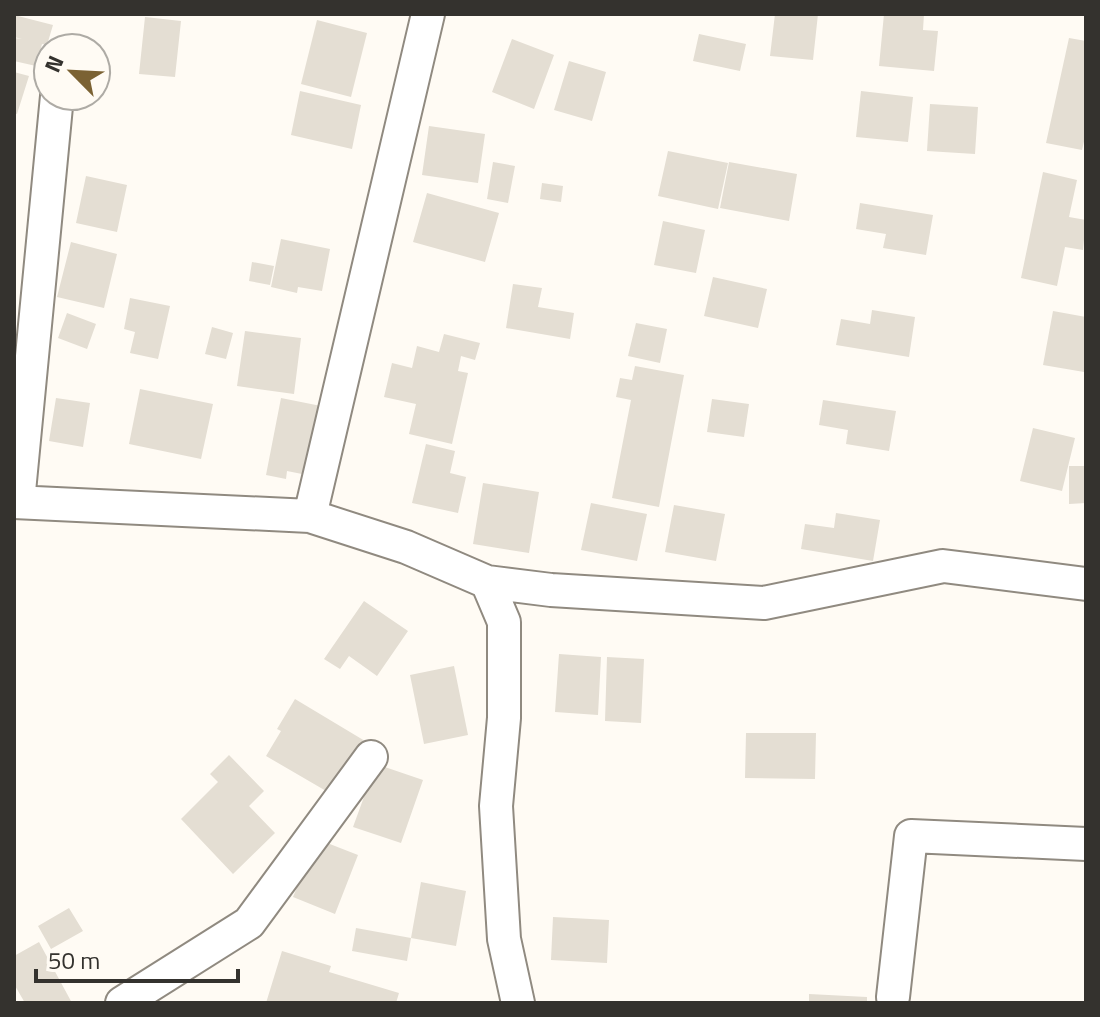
<svg xmlns="http://www.w3.org/2000/svg" width="1100" height="1017" viewBox="0 0 1100 1017" font-family="'Titillium Web',sans-serif">
<rect width="100%" height="100%" fill="#fffbf4"/>
<!-- building -->
<path fill="#e4ded3" d="M775 14H818L813 60 770 56Z
M884 14H924L923 30 938 31 934 71 879 66Z
M14 15 53 25 47 45 42 44 36 66 14 61V38L22 39 14 37Z
M145 17 181 21 175 77 139 74Z
M317 20 367 33 351 97 301 84Z
M699 34 746 44 740 71 693 61Z
M1069 38 1086 41V133L1082 150 1046 143Z
M512 39 554 55 534 109 492 92Z
M569 61 606 72 592 121 554 110Z
M14 72 29 76 17 114 14 113Z
M300 91 361 105 352 149 291 135Z
M861 91 913 97 908 142 856 137Z
M930 104 978 107 975 154 927 151Z
M429 126 485 134 478 183 422 175Z
M668 151 728 163 718 209 658 196Z
M493 162 515 166 508 203 487 199Z
M729 162 797 174 789 221 720 208Z
M1043 172 1077 180 1069 217 1086 220 1083 250 1065 247 1057 286 1021 278Z
M86 176 127 185 117 232 76 223Z
M542 183 563 186 561 202 540 199Z
M427 193 499 213 485 262 413 242Z
M860 203 933 215 926 255 883 248 886 234 856 229Z
M663 221 705 230 696 273 654 265Z
M281 239 330 249 322 291 298 287 297 293 271 287Z
M71 242 117 254 104 308 57 297Z
M252 262 274 266 270 285 249 281Z
M713 277 767 289 758 328 704 316Z
M513 284 542 288 538 307 574 313 570 339 506 328Z
M130 298 170 306 158 359 130 353 135 332 124 329Z
M872 310 915 317 909 357 836 345 841 319 870 324Z
M1053 311 1086 317 1084 372 1043 365Z
M67 313 96 324 87 349 58 338Z
M636 323 667 329 660 363 628 356Z
M212 327 233 333 226 359 205 354Z
M245 331 301 338 294 394 237 386Z
M444 334 480 343 475 360 461 356 458 371 468 373 452 444 409 434 416 404 384 397 392 363 412 368 417 346 439 352Z
M635 366 684 375 659 507 612 498 631 400 616 397 620 378 632 380Z
M140 389 213 404 201 459 129 444Z
M56 398 90 403 83 447 49 441Z
M281 398 321 406 307 475 287 471 286 479 266 475Z
M712 399 749 404 744 437 707 432Z
M823 400 896 411 889 451 846 444 848 430 819 425Z
M1033 428 1075 438 1062 491 1020 481Z
M426 444 455 451 450 473 466 477 458 513 412 503Z
M1069 466H1086V503L1069 504Z
M483 483 539 492 529 553 473 544Z
M591 503 647 514 637 561 581 550Z
M674 505 725 514 716 561 665 552Z
M836 513 880 520 873 561 801 549 805 524 834 528Z
M364 601 408 631 377 676 349 656 340 669 324 659Z
M559 654 601 657 598 715 555 712Z
M607 657 644 659 641 723 605 721Z
M454 666 468 735 424 744 410 675Z
M295 699 365 741 333 795 266 756 281 731 277 729Z
M746 733H816L815 779 745 778Z
M229 755 264 791 249 806 275 833 233 874 181 819 218 782 210 774Z
M376 764 423 780 401 843 353 827Z
M317 839 358 855 335 914 293 897Z
M421 882 466 891 456 946 411 938Z
M69 908 83 931 51 949 38 926Z
M553 917 609 920 607 963 551 960Z
M356 928 411 938 407 961 352 951Z
M39 942 72 1003H25L14 984V956Z
M282 951 331 966 329 972 399 993 396 1003H266Z
M809 994 867 997V1003H809Z"/>
<g fill="none" stroke-linecap="round" stroke-linejoin="round">
<defs>
<path id="minor" d="M14 502 310 516 406 547 487 582 551 590 764 603 943 566 1086 584
M18 502 57 96
M310 516 428 14
M487 582 504 622V718L496 806 504 939 518 1003
M893 997 911 836 1086 844
M122 1003 249 923 371 757"/>
</defs>
<!-- minor casing -->
<use href="#minor" stroke="#908a80" stroke-width="36"/>
<!-- minor -->
<use href="#minor" stroke="#fff" stroke-width="32"/>
</g>
<!-- border -->
<rect width="1100" height="1017" fill="none" stroke="#34322e" stroke-width="32"/>
<!-- north arrow -->
<g transform="translate(72 72) rotate(294)"><circle r="38" fill="#fffbf4" stroke="#aeaba5" stroke-width="2"/>
<path d="M0-6L14 30L0 20L-14 30Z" fill="#7b6233"/>
<text y="-12" font-size="22" font-weight="bold" text-anchor="middle" fill="#34322e">N</text>
</g>
<!-- scale -->
<path d="M36 969v12h202v-12" fill="none" stroke="#34322e" stroke-width="4"/>
<text x="48" y="969" font-size="24" fill="#34322e" stroke="#fffbf4" stroke-width="6" paint-order="stroke">50 m</text>
</svg>
